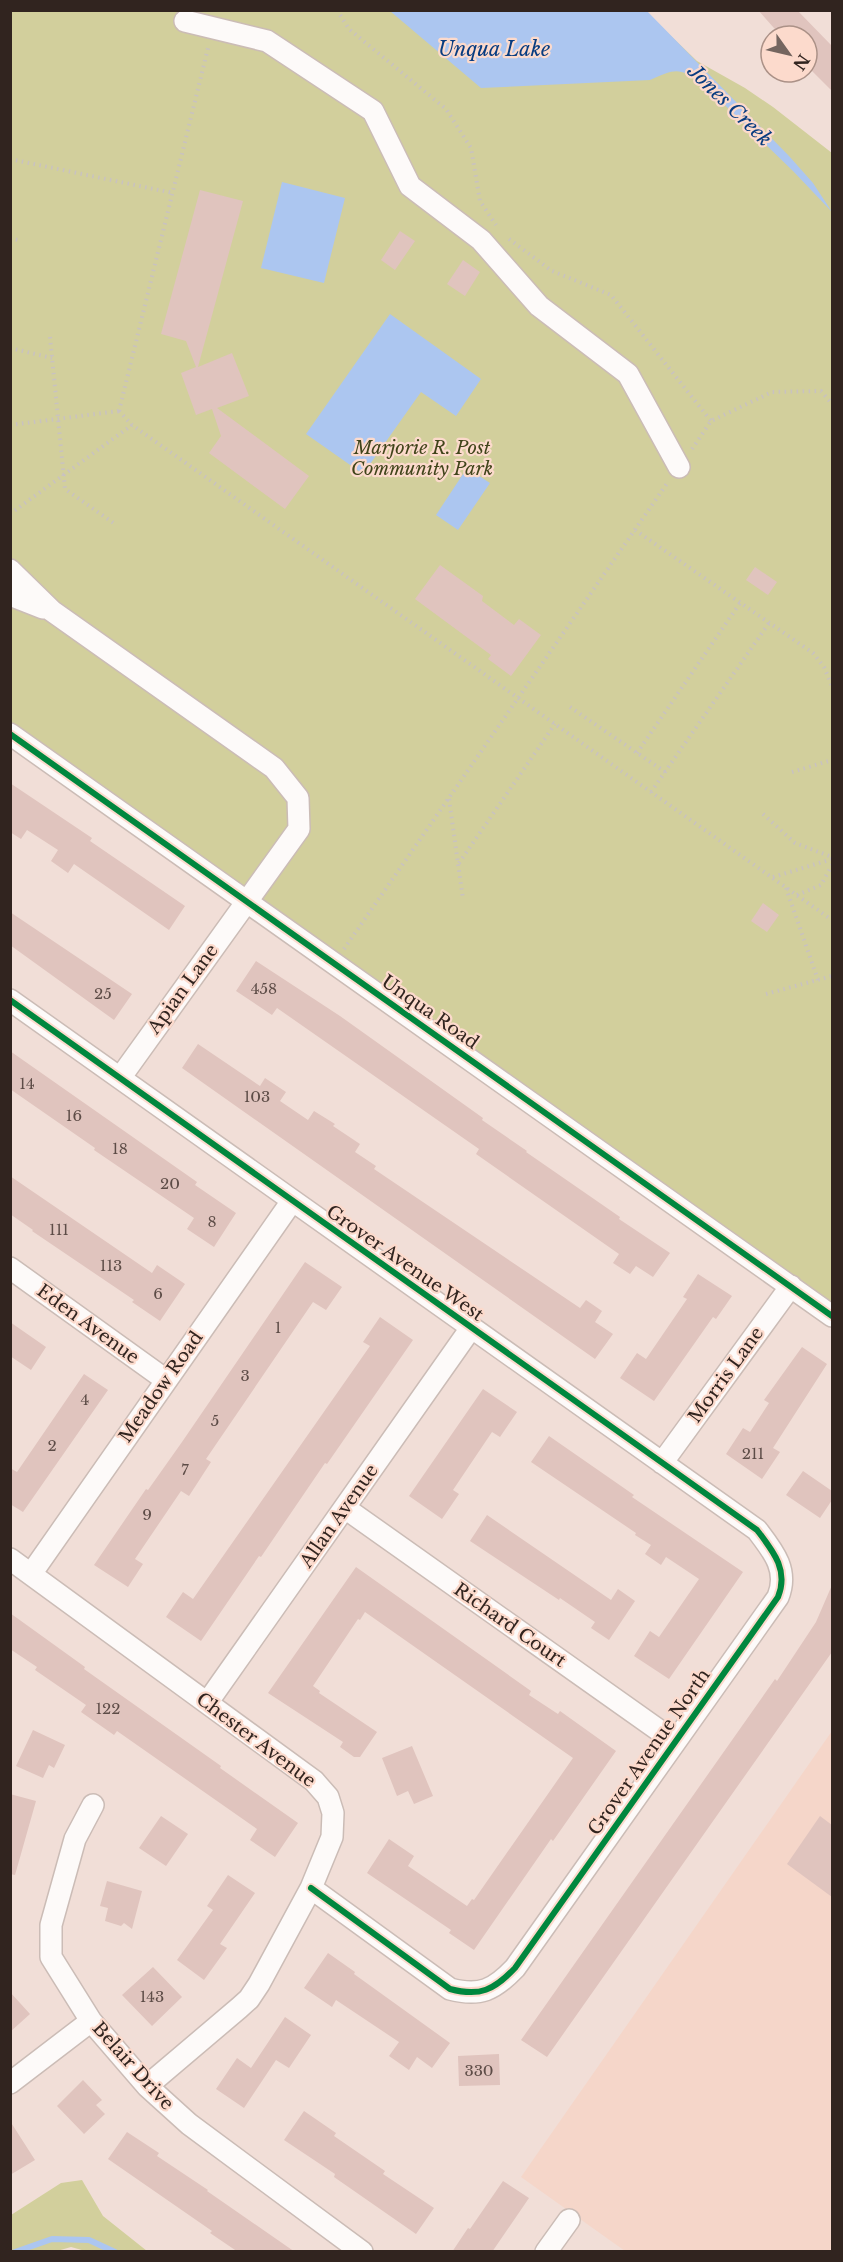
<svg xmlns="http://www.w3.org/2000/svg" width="843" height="2262" viewBox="0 0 843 2262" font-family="'Libre Baskerville',serif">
<rect width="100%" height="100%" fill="#f1ded7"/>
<!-- built -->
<path fill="#f5d6c9" d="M832 1731V2251H625L521 2177Z"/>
<!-- green -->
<path fill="#d2cf9c" d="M11 11H645L697 61 745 88 773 107 832 153V1306L11 724Z
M82 2180 103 2216 147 2251 89 2252 71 2247 57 2251H11V2215L61 2183Z"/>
<!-- water -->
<path fill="#acc6f0" d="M390 11H647L789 156 813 183 832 212 793 171 702 83C678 67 676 69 650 80L481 88Z
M282 182 345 198 324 283 261 268Z
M390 314 481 379 456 416 421 392 363 474 306 434Z
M467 468 490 483 458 530 436 515Z"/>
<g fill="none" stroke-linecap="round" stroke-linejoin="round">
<!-- stream -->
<path stroke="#acc6f0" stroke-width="6" d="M15 2252 52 2239 89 2240 115 2252"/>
</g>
<!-- building -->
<path fill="#e0c4be" d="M758 10H797L832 46V91L807 66V36H781Z
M200 190 243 201 198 367 232 353 249 396 217 408 309 476 285 509 209 453 221 436 212 409 196 415 181 373 196 367 186 341 161 334Z
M400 231 415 241 395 270 381 260Z
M463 260 480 272 465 296 447 284Z
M440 565 483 596 482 601 514 625 519 619 541 635 511 676 488 659 491 655 415 599Z
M755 567 777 582 768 595 746 580Z
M10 783 92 838 90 841 185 906 169 930 74 864 68 873 51 861 58 850 27 830 21 839 10 832Z
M763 903 779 915 767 932 751 921Z
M10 912 132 994 114 1020 10 945Z
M256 961 340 1016 483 1118 482 1120 527 1151 526 1152 620 1217 619 1219 670 1253 653 1277 636 1266 630 1274 613 1263 619 1254 476 1154 479 1149 277 1008 272 1015 236 991Z
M198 1044 260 1086 265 1078 286 1092 280 1101 308 1120 314 1111 335 1124 333 1126 360 1144 355 1152 376 1166 374 1169 580 1308 586 1300 602 1311 595 1322 613 1334 595 1359 182 1068Z
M10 1051 197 1182 195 1185 236 1213 214 1247 187 1229 194 1218 94 1150 95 1148 10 1089Z
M10 1176 152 1273 157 1265 185 1284 160 1321 132 1302 134 1300 32 1231 33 1230 10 1214Z
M305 1262 342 1287 326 1310 313 1302 206 1459 211 1462 189 1496 181 1491 135 1559 143 1564 128 1587 94 1565 146 1489 148 1490 182 1442Z
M698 1274 732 1296 716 1319 713 1317 654 1401 620 1378 637 1353 646 1359 687 1299 683 1297Z
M380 1317 413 1340 327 1464 325 1463 261 1557 259 1556 201 1641 166 1617 183 1592 193 1599 370 1346 363 1342Z
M10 1322 46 1347 31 1370 10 1356Z
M802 1347 827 1364 773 1448 780 1452 762 1479 726 1454 743 1428 750 1432 769 1403 764 1400Z
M84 1374 108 1390 23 1512 10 1504V1468L17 1472Z
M483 1389 517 1412 500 1437 492 1432 453 1490 459 1494 442 1519 409 1496Z
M549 1436 634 1495 632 1497 743 1572 669 1679 634 1656 650 1631 659 1637 699 1579 666 1557 661 1565 645 1554 651 1545 635 1535 636 1533 531 1462Z
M803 1471 832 1491V1500L820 1518 786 1495Z
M487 1515 611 1600 618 1589 635 1601 609 1640 591 1628 595 1622 560 1598 559 1600 470 1541Z
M356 1567 531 1691 529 1695 558 1714 560 1711 616 1751 553 1841 551 1839 474 1950 449 1933 451 1930 367 1873 389 1839 414 1856 408 1866 467 1906 472 1899 474 1900 573 1758 365 1612 360 1620 358 1619 313 1686 320 1691 319 1693 377 1732 360 1757H354L340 1747 343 1742 268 1693Z
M832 1585V1652L547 2057 521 2040 775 1679 777 1681 816 1622Z
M10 1613 85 1667 84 1669 221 1766 220 1768 298 1823 275 1857 250 1840 257 1829 117 1731 114 1735 81 1712 86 1705 35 1670 37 1667 10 1649Z
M33 1730 65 1745 54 1768 49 1765 43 1778 16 1766Z
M412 1746 433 1796 414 1804 408 1791 397 1796 382 1758Z
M10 1794 36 1801 15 1875 10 1874Z
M161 1816 188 1834 166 1866 139 1848Z
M820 1816 832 1825V1897L787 1864Z
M228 1875 255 1893 220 1944 227 1948 204 1980 177 1960 213 1910 207 1906Z
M107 1881 142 1891 132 1929 124 1923 121 1926 105 1921 108 1908 100 1906Z
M328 1953 355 1972 354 1974 450 2043 432 2068 417 2057 409 2070 389 2056 399 2042 336 2000 332 2007 304 1988Z
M153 1967 182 1997 152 2026 122 1995Z
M10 1992 30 2014 10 2032Z
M285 2017 311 2035 289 2068 276 2060 244 2108 216 2089 237 2058 251 2068Z
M499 2054 500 2085 459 2086 458 2056Z
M83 2080 102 2100 96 2105 105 2114 84 2134 57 2106Z
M304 2111 336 2133 334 2136 385 2171 383 2174 434 2208 416 2234 334 2177 335 2174 284 2140Z
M10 2121 35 2160 10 2175Z
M127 2132 159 2153 157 2156 208 2190 207 2191 295 2252H238L210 2233 212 2231 108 2159Z
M503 2181 529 2198 492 2252H452L468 2228 470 2229Z"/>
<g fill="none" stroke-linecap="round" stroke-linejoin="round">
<defs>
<path id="minor" d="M185 21 267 41 373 111 410 186 481 240 539 306 628 374 679 467
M10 570 52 611 274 768 298 798 299 829 120 1078
M10 595 43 608
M10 734 832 1316
M10 1000 757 1530C773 1551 789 1570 778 1597L515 1968C494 1990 480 1997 450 1989L311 1888
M10 1268 166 1380
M662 1463 791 1286
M345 1508 674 1741
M10 1559 314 1781 328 1797 333 1813 332 1837 311 1888 259 1984 249 1999 239 2008 147 2086
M31 1574 292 1201
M207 1703 471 1328
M93 1805 75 1839 51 1925V1957L91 2021 147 2086 189 2124 362 2252
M10 2083 91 2021
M546 2252 569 2220"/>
</defs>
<!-- minor casing -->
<use href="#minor" stroke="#cbbcb6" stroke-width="24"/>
<!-- path -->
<path stroke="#c9c2c0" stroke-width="4" stroke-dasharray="1.5 4.5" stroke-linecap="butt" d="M337 10 349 29 446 109 471 148 480 201 496 225
M10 159 173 193
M10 238 18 240
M509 239 552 271 611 295 711 421
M50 337 65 489 115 524
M10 348 52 358
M119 411 132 425 832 920
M119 411 209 44
M10 425 119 411
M692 449 711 421 772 392 821 391 832 404
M10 514 132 425
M635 530 813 653 824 667 832 686
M570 707 665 772
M637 753 740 603
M792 772 832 760
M651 792 769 623
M449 799 463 899
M763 814 795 843 832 857
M459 863 555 724
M773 877 832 859
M786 888 818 980
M797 895 821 885 832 865
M344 949 668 482
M766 994 832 976"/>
<!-- minor -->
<use href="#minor" stroke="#fdfaf9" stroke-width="21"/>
<defs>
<path id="cycleway" d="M10 734 832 1316
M10 1000 757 1530C773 1551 789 1570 778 1597L515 1968C494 1990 480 1997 450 1989L311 1888"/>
</defs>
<!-- cycleway casing -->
<use href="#cycleway" stroke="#fcdacc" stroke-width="10"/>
<!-- cycleway -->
<use href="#cycleway" stroke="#00873e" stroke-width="6"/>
</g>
<g text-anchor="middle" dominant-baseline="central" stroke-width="4.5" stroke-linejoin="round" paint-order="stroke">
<!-- number labels -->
<g font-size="15" fill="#5d4c47">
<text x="264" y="988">458</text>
<text x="103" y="993">25</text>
<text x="27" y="1083">14</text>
<text x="257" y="1096">103</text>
<text x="74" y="1115">16</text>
<text x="120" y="1148">18</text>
<text x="170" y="1183">20</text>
<text x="212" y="1221">8</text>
<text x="59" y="1229">111</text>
<text x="111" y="1265">113</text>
<text x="158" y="1293">6</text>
<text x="278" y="1327">1</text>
<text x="245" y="1375">3</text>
<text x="85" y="1399">4</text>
<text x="215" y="1420">5</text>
<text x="52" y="1445">2</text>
<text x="753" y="1453">211</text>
<text x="185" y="1469">7</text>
<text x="147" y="1514">9</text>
<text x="108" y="1708">122</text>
<text x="152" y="1996">143</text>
<text x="479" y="2070">330</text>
</g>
<!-- park labels -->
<g font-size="18" font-style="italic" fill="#40441a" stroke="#fcdacc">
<text x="422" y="448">Marjorie R. Post<tspan x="422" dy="21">Community Park</tspan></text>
</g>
<!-- street labels -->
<g font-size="18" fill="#31241f" stroke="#fcdacc">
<text transform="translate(183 989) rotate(-54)">Apian Lane</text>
<text transform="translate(430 1012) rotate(35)">Unqua Road</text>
<text transform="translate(405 1263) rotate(35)">Grover Avenue West</text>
<text transform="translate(88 1324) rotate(36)">Eden Avenue</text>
<text transform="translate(726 1375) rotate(-54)">Morris Lane</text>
<text transform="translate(161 1387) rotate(-55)">Meadow Road</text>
<text transform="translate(339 1516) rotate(-55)">Allan Avenue</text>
<text transform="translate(510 1625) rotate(35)">Richard Court</text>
<text transform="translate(256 1740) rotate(37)">Chester Avenue</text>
<text transform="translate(649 1752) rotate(-55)">Grover Avenue North</text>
<text transform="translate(133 2066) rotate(48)">Belair Drive</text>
</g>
<!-- water labels -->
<g font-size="20" font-style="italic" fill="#083c80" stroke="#fcdacc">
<text x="494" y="49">Unqua Lake</text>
<text transform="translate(730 105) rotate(44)">Jones Creek</text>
</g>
</g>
<!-- border -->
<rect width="843" height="2262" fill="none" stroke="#31241f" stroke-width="24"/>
<!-- north arrow -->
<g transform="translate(789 54) rotate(124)"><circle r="28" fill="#fcdacc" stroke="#ab9187" stroke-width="1.5"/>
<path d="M0-4.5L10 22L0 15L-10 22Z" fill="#74655f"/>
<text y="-9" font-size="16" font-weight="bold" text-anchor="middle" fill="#31241f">N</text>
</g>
</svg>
